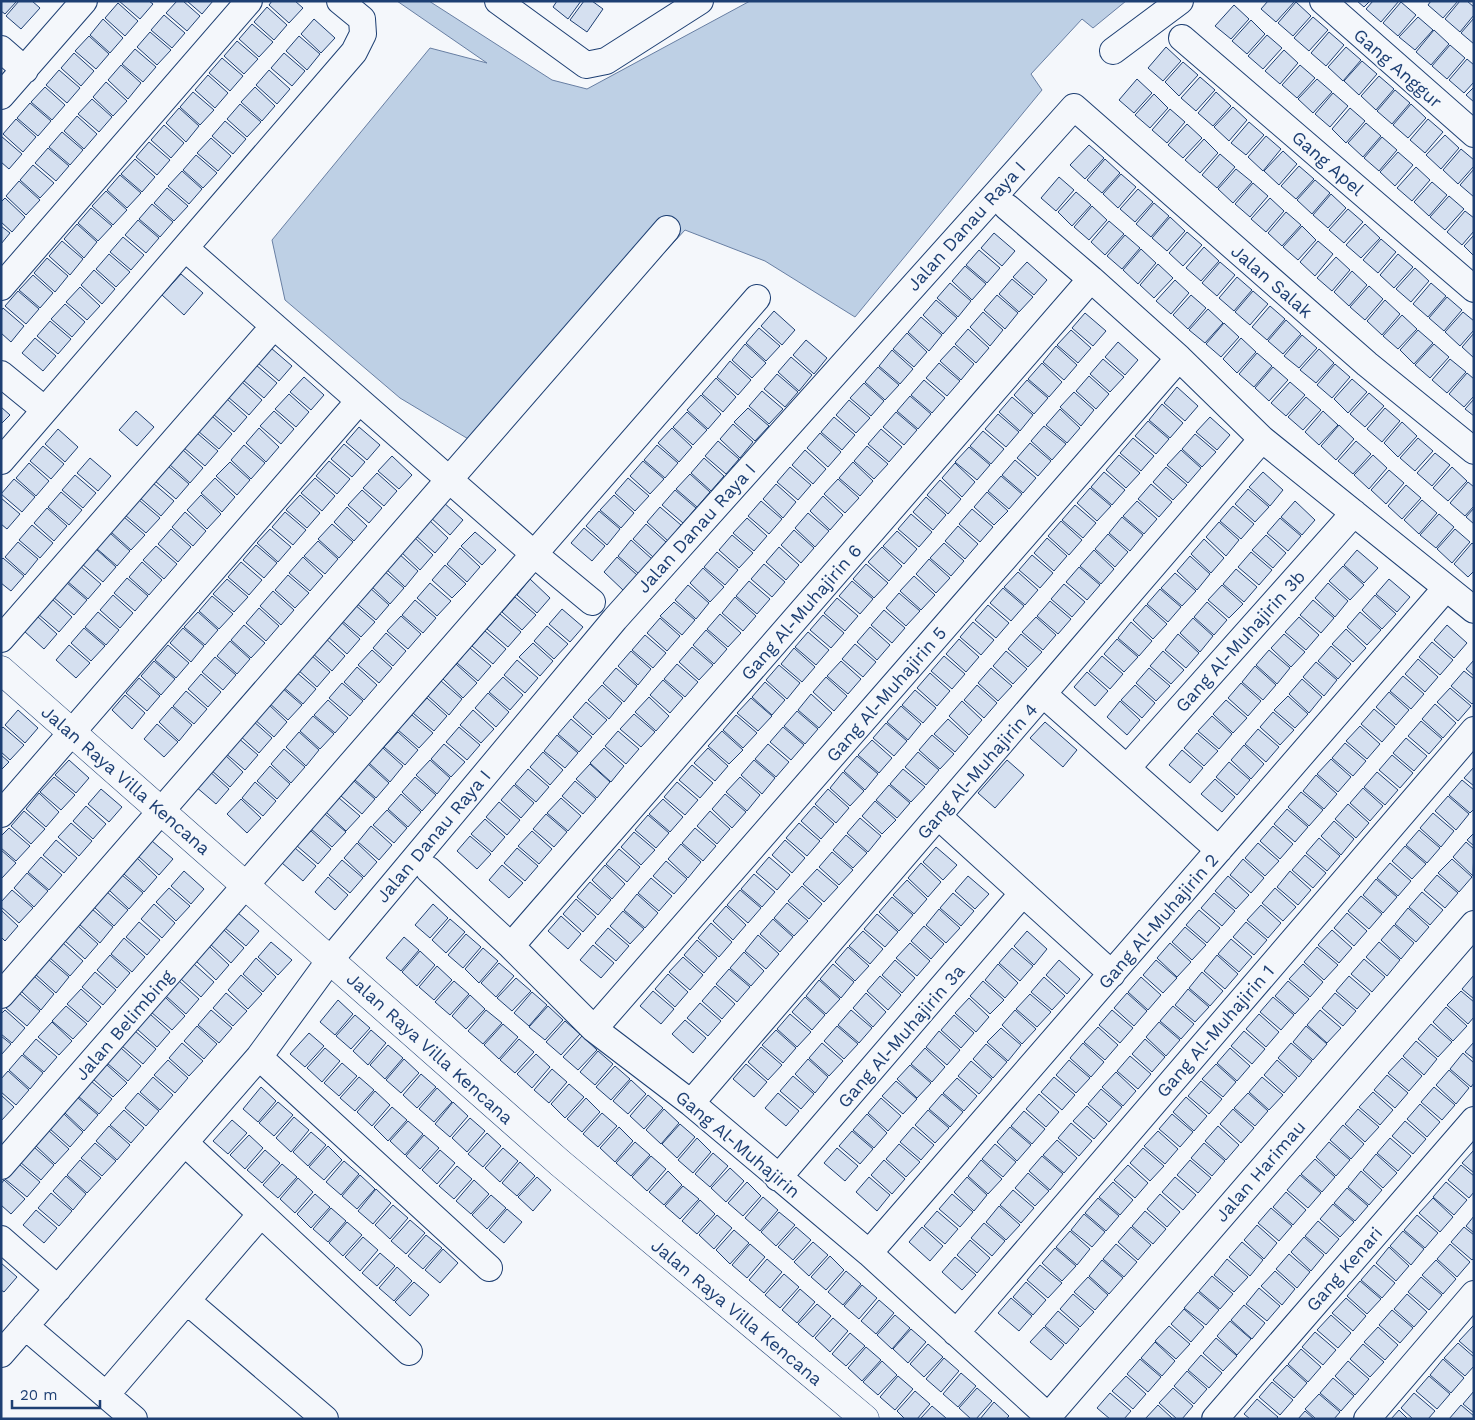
<svg xmlns="http://www.w3.org/2000/svg" width="1475" height="1420" viewBox="0 0 1475 1420" font-family="'Work Sans',sans-serif">
<rect width="100%" height="100%" fill="#f4f7fb"/>
<!-- water -->
<path fill="#bed0e5" stroke="#687fa3" d="M397 1H429L552 80 587 89 750 1H1126L1093 28 1082 19 1031 74 1042 90 855 317 765 261 685 230 503 428 470 440 400 398 285 300 272 240 430 48 487 63Z"/>
<!-- building -->
<path fill="#d5e0f0" stroke="#1d3f73" d="M1 1H17L5 14 1 11Z
M19 1H32L40 8 21 29 6 16Z
M119 1H149L153 4 140 19Z
M177 1H183L200 16 187 31 166 13Z
M187 1H213L202 14Z
M272 1H295L303 8 289 23 269 5Z
M557 1H581L568 19 553 7Z
M584 1H592L603 9 587 32 570 20Z
M1268 1H1295L1276 22 1261 9Z
M1357 1H1370L1364 7Z
M1373 1H1399L1381 22 1366 9Z
M1431 1H1458L1443 18 1428 5Z
M1460 1H1467L1474 7V15L1460 32 1445 19Z
M1296 2 1311 16 1293 36 1278 23Z
M1401 2 1416 15 1398 36 1383 23Z
M118 3 138 21 125 36 105 18Z
M1234 5 1249 19 1231 39 1215 26Z
M267 7 287 25 274 40 254 22Z
M164 15 185 33 172 48 151 30Z
M1313 17 1328 30 1309 51 1294 38Z
M1418 17 1433 30 1415 50 1399 37Z
M1474 18V44L1461 33Z
M103 19 123 38 110 53 90 35Z
M314 19 335 38 321 53 301 34Z
M1251 20 1265 34 1247 54 1232 41Z
M252 24 273 42 259 57 239 39Z
M1434 30 1449 44 1431 65 1416 52Z
M150 32 171 50 157 65 137 47Z
M1329 32 1344 45 1326 66 1311 53Z
M1267 35 1282 48 1263 69 1248 56Z
M89 36 109 54 96 69 75 51Z
M299 36 320 54 307 70 286 51Z
M237 41 258 59 244 74 224 56Z
M1450 45 1465 58 1447 79 1432 66Z
M1166 47 1181 61 1163 81 1148 68Z
M1346 47 1361 60 1343 81 1328 67Z
M135 49 156 67 143 82 122 64Z
M1284 50 1298 63 1280 84 1265 71Z
M74 53 94 71 81 86 61 68Z
M284 53 305 71 292 86 271 68Z
M222 58 243 76 230 91 209 73Z
M1467 59 1474 65V82L1464 93 1449 80Z
M1362 61 1377 74 1359 95 1344 81Z
M1183 62 1198 75 1179 96 1165 82Z
M121 65 141 83 128 99 108 80Z
M1300 65 1315 78 1297 98 1282 85Z
M59 70 80 88 67 103 46 85Z
M269 70 290 89 277 104 256 85Z
M208 75 228 93 215 108 195 90Z
M1379 76 1394 89 1376 110 1361 96Z
M1200 77 1215 90 1196 111 1181 98Z
M1137 79 1152 93 1134 113 1119 100Z
M1317 79 1332 92 1313 113 1298 99Z
M106 82 127 101 113 116 93 97Z
M45 87 65 105 52 120 31 102Z
M255 87 275 106 262 121 241 102Z
M1474 87V102L1466 95Z
M1395 90 1410 103 1392 124 1377 111Z
M193 92 214 110 200 125 180 107Z
M1216 92 1231 106 1213 126 1198 113Z
M1333 93 1348 106 1330 127 1315 114Z
M1154 94 1168 108 1150 128 1135 115Z
M92 99 112 117 99 132 78 114Z
M30 103 51 121 38 136 17 118Z
M240 104 261 122 247 137 227 119Z
M1411 104 1426 118 1408 138 1393 125Z
M1233 107 1247 120 1229 141 1214 127Z
M179 108 199 126 186 142 166 123Z
M1350 108 1365 121 1346 143 1332 129Z
M1170 109 1185 122 1167 143 1152 130Z
M77 116 97 134 84 149 64 131Z
M16 119 36 137 23 152 3 134Z
M1428 119 1443 132 1425 153 1410 140Z
M225 121 246 139 233 154 212 136Z
M1249 122 1264 135 1246 155 1231 143Z
M1366 123 1381 136 1363 157 1348 143Z
M1187 124 1202 138 1183 158 1168 145Z
M164 125 184 143 171 158 151 140Z
M62 132 83 150 70 165 49 147Z
M1445 135 1459 148 1441 169 1426 155Z
M1 136 22 154 9 169 1 162Z
M1266 136 1281 149 1263 171 1248 157Z
M1382 137 1397 150 1379 171 1364 158Z
M211 138 231 156 218 171 197 153Z
M1204 139 1218 153 1200 173 1185 160Z
M149 142 170 160 157 175 136 157Z
M1089 145 1104 158 1085 179 1070 165Z
M48 148 69 166 56 181 35 163Z
M1461 149 1474 160V166L1458 184 1443 170Z
M1283 151 1297 164 1279 185 1264 171Z
M1398 152 1413 165 1395 186 1380 172Z
M1220 154 1235 167 1217 188 1202 175Z
M196 155 217 173 203 188 183 170Z
M135 159 155 177 142 192 121 174Z
M1105 159 1120 173 1102 193 1087 180Z
M33 165 54 183 40 198 20 180Z
M1299 166 1314 179 1296 199 1281 186Z
M1416 167 1430 180 1412 201 1397 188Z
M1236 169 1252 182 1233 203 1218 189Z
M1474 169V197L1460 185Z
M182 171 202 189 189 204 168 186Z
M1121 174 1136 187 1118 208 1103 194Z
M120 175 141 193 127 208 107 190Z
M1059 177 1074 190 1056 211 1041 198Z
M1315 180 1330 193 1312 214 1297 200Z
M19 181 40 200 26 215 6 196Z
M1432 182 1447 195 1429 216 1414 202Z
M1253 183 1268 196 1250 217 1235 204Z
M167 188 188 206 174 221 154 203Z
M1138 189 1153 202 1135 222 1120 209Z
M106 191 127 210 113 225 92 206Z
M1076 192 1091 205 1072 226 1058 212Z
M1331 194 1346 208 1328 228 1313 215Z
M1449 196 1464 209 1445 230 1430 217Z
M5 198 25 217 12 232 1 222V202Z
M1270 198 1284 211 1266 232 1251 219Z
M1154 203 1169 216 1151 237 1136 224Z
M152 204 173 222 160 237 139 219Z
M1092 206 1107 220 1089 240 1074 227Z
M91 208 112 226 98 241 78 223Z
M1348 209 1363 222 1344 243 1329 230Z
M1465 211 1474 218V231L1462 245 1447 232Z
M1286 212 1301 225 1282 246 1268 233Z
M1170 217 1185 231 1167 251 1152 238Z
M138 220 159 238 146 253 125 235Z
M1109 221 1124 234 1105 255 1091 242Z
M77 224 97 242 84 258 64 239Z
M1365 224 1380 238 1361 258 1346 245Z
M1 226 10 233 1 244Z
M1302 226 1316 240 1298 260 1283 247Z
M1187 232 1202 245 1183 266 1169 253Z
M994 233 1015 251 1002 266 981 248Z
M1125 235 1140 248 1122 269 1107 256Z
M1474 235V256L1464 246Z
M123 237 144 255 131 270 110 252Z
M1381 239 1396 252 1378 273 1363 260Z
M62 241 83 259 70 275 49 256Z
M1318 241 1333 254 1315 276 1300 262Z
M1204 247 1219 261 1201 281 1186 268Z
M1141 249 1156 263 1138 284 1123 270Z
M979 250 1000 268 987 283 966 265Z
M109 254 130 272 116 287 96 269Z
M1398 254 1413 267 1394 288 1380 275Z
M1336 257 1350 270 1332 291 1317 278Z
M47 258 68 276 55 292 34 273Z
M1027 262 1047 280 1034 295 1013 277Z
M1220 262 1235 275 1217 296 1202 283Z
M1158 264 1173 278 1154 298 1140 285Z
M965 266 986 284 972 300 952 281Z
M1415 268 1429 281 1411 302 1396 289Z
M94 270 115 289 102 304 81 285Z
M1352 271 1367 285 1349 306 1334 292Z
M181 274 203 293 184 315 162 295Z
M33 275 53 293 40 308 19 290Z
M1237 277 1252 290 1234 311 1219 298Z
M1012 279 1033 297 1019 312 999 294Z
M1175 280 1189 293 1171 314 1156 301Z
M950 283 971 301 958 317 937 298Z
M1431 283 1446 296 1428 317 1413 304Z
M1369 286 1383 299 1365 320 1350 307Z
M80 287 100 306 87 320 66 302Z
M18 291 39 309 26 324 5 306Z
M1253 291 1268 304 1250 325 1235 312Z
M997 295 1018 313 1005 329 984 310Z
M1191 295 1206 308 1188 329 1173 315Z
M1447 297 1462 310 1444 331 1429 318Z
M936 300 957 318 943 334 923 315Z
M1385 300 1400 314 1382 335 1367 321Z
M65 304 85 322 72 337 51 319Z
M1270 306 1285 319 1267 340 1252 327Z
M3 308 24 326 11 342 1 333V311Z
M1208 309 1223 323 1205 343 1189 330Z
M774 311 795 330 782 345 761 326Z
M983 312 1003 330 990 346 970 327Z
M1463 312 1474 321V330L1460 346 1445 332Z
M1085 313 1106 331 1093 346 1072 328Z
M1402 315 1417 329 1398 349 1383 336Z
M921 317 942 335 929 351 908 332Z
M1286 320 1301 334 1283 354 1268 341Z
M50 321 71 339 58 354 37 336Z
M1224 323 1239 337 1221 357 1206 344Z
M759 328 780 346 766 361 746 343Z
M968 329 989 348 976 363 955 344Z
M1071 330 1091 348 1078 363 1057 345Z
M1418 330 1433 343 1414 364 1400 350Z
M907 333 927 352 914 367 893 349Z
M1474 333V358L1462 347Z
M1302 335 1317 348 1299 368 1284 356Z
M35 338 56 356 43 371 22 353Z
M1241 338 1256 352 1237 373 1223 359Z
M806 340 827 358 814 374 793 355Z
M1118 342 1138 360 1125 375 1105 357Z
M745 344 766 363 752 378 732 360Z
M1434 344 1449 357 1430 378 1415 365Z
M954 346 974 364 961 380 940 361Z
M1056 346 1077 365 1064 380 1043 362Z
M271 348 292 366 279 381 258 363Z
M1319 349 1334 363 1316 383 1300 370Z
M892 350 913 369 900 384 879 366Z
M1257 353 1272 366 1254 387 1239 374Z
M791 357 812 375 799 391 778 372Z
M1103 359 1124 377 1110 392 1090 374Z
M1450 359 1466 372 1447 393 1432 380Z
M730 361 751 380 738 395 717 377Z
M939 363 960 381 947 396 926 378Z
M1042 363 1062 382 1049 397 1028 379Z
M1335 364 1350 377 1332 398 1317 385Z
M256 365 277 383 264 398 243 380Z
M878 367 899 385 885 400 865 382Z
M1273 367 1288 380 1269 401 1255 388Z
M1467 373 1474 379V396L1464 407 1449 394Z
M777 374 798 392 785 407 764 389Z
M1089 376 1109 394 1096 409 1076 391Z
M304 377 324 395 311 410 290 392Z
M716 378 736 397 723 412 702 394Z
M1352 379 1367 392 1348 413 1334 399Z
M924 380 945 398 932 413 911 395Z
M1027 380 1048 398 1034 414 1014 395Z
M242 382 262 400 249 415 228 397Z
M1290 382 1305 395 1286 416 1271 403Z
M864 383 884 401 871 416 850 398Z
M1177 387 1198 406 1185 421 1164 403Z
M762 391 783 409 769 424 749 406Z
M1074 392 1094 410 1081 426 1060 407Z
M1369 393 1384 406 1365 427 1350 414Z
M289 394 309 412 296 427 275 409Z
M701 395 721 414 708 429 687 410Z
M910 396 931 414 918 429 897 411Z
M1012 397 1033 415 1020 431 999 412Z
M1306 397 1321 410 1303 430 1288 417Z
M227 399 247 417 234 432 213 414Z
M1474 399V416L1465 409Z
M849 400 870 418 856 433 836 415Z
M1162 404 1183 423 1170 438 1149 420Z
M1 407 10 415 1 424Z
M748 408 769 426 755 441 734 422Z
M1385 408 1400 421 1382 442 1367 429Z
M1060 409 1080 428 1067 443 1046 425Z
M136 411 154 427 137 446 119 430Z
M274 411 294 429 281 444 260 426Z
M1323 411 1338 425 1319 445 1305 432Z
M687 412 707 430 693 445 673 427Z
M896 412 917 430 904 445 883 427Z
M998 414 1019 432 1006 447 985 429Z
M212 416 232 434 219 449 198 431Z
M834 417 855 435 842 450 821 432Z
M1210 417 1230 435 1217 450 1196 432Z
M1148 421 1169 439 1156 454 1135 436Z
M1402 422 1417 436 1398 457 1384 443Z
M733 424 753 442 740 458 720 439Z
M1339 425 1354 439 1336 460 1321 446Z
M1044 426 1066 444 1052 460 1031 441Z
M359 427 380 445 367 460 346 442Z
M259 428 279 447 266 462 246 443Z
M672 428 692 447 679 462 658 443Z
M58 429 78 447 65 462 45 444Z
M881 429 902 447 889 462 868 444Z
M983 431 1004 449 991 464 970 446Z
M197 433 218 451 205 466 184 448Z
M820 433 841 452 828 467 807 448Z
M1195 434 1216 452 1202 467 1182 449Z
M1133 438 1154 456 1141 471 1120 453Z
M1418 438 1433 451 1415 471 1400 458Z
M718 441 739 459 726 474 705 456Z
M1356 441 1371 454 1353 474 1338 461Z
M1030 443 1051 461 1038 476 1017 458Z
M344 444 365 462 352 477 331 459Z
M244 445 265 463 251 479 231 460Z
M657 445 678 463 665 478 644 460Z
M43 446 64 464 51 479 30 461Z
M867 446 888 464 874 479 854 461Z
M969 447 990 465 977 480 955 462Z
M183 450 203 468 190 483 169 464Z
M805 450 826 469 813 484 792 465Z
M1181 450 1201 468 1188 483 1167 465Z
M1435 453 1450 465 1432 486 1417 473Z
M1119 455 1140 473 1126 488 1106 470Z
M1373 455 1387 468 1369 489 1354 475Z
M392 456 412 475 399 489 378 471Z
M90 458 111 476 98 491 77 473Z
M704 458 724 476 711 491 691 473Z
M1015 460 1036 478 1023 493 1002 475Z
M329 461 350 479 337 494 316 476Z
M643 461 664 479 650 494 630 476Z
M230 462 250 480 237 495 216 476Z
M853 462 873 481 860 496 839 478Z
M29 463 49 481 36 496 16 478Z
M955 463 975 482 962 497 942 478Z
M168 466 189 484 176 499 155 481Z
M790 467 811 485 798 500 777 482Z
M1166 467 1187 485 1173 500 1153 482Z
M1452 467 1467 481 1448 501 1433 488Z
M1389 470 1404 483 1386 504 1371 490Z
M1104 472 1125 490 1112 505 1091 487Z
M1263 472 1283 490 1270 506 1249 487Z
M377 473 397 491 384 506 363 488Z
M690 474 710 492 697 507 676 489Z
M75 475 96 493 83 508 62 490Z
M1001 476 1022 494 1009 509 988 491Z
M215 478 235 497 222 512 201 493Z
M315 478 335 496 322 511 301 493Z
M628 478 649 496 635 511 615 493Z
M14 479 35 497 22 512 1 494Z
M838 479 859 498 845 513 824 494Z
M940 480 961 499 948 514 927 495Z
M1468 482 1474 487V506L1465 516 1450 503Z
M153 483 174 501 161 516 140 498Z
M776 484 796 502 783 518 763 499Z
M1151 484 1172 502 1159 517 1138 499Z
M1406 485 1421 498 1402 519 1388 506Z
M1090 488 1111 506 1097 521 1077 503Z
M1248 489 1269 507 1255 522 1235 504Z
M362 490 382 508 369 523 348 505Z
M675 490 696 508 683 523 662 505Z
M61 492 82 510 69 525 48 507Z
M987 492 1008 511 994 525 974 507Z
M201 495 221 514 207 529 187 510Z
M300 495 320 513 307 528 286 510Z
M614 495 634 513 621 528 600 510Z
M823 496 843 515 830 530 810 511Z
M926 497 946 515 933 530 913 512Z
M1 498 20 514 7 529 1 524Z
M139 500 160 518 146 533 125 515Z
M1422 500 1437 513 1419 534 1404 520Z
M761 501 782 519 769 534 748 516Z
M1137 501 1157 519 1144 534 1123 516Z
M1295 501 1315 520 1302 535 1281 517Z
M443 502 463 520 450 535 430 517Z
M1075 505 1096 523 1083 538 1062 520Z
M1233 506 1254 524 1241 539 1220 521Z
M347 507 367 526 354 541 334 522Z
M660 507 681 525 668 541 647 522Z
M47 508 67 526 54 541 34 523Z
M1474 508V524L1466 517Z
M972 509 993 527 980 542 959 524Z
M599 511 620 529 607 545 586 526Z
M185 512 206 531 193 546 172 527Z
M285 512 306 530 293 545 272 527Z
M808 513 829 531 815 547 795 528Z
M911 514 932 532 919 547 898 529Z
M1439 514 1454 527 1436 548 1420 535Z
M124 517 145 535 131 550 111 532Z
M1122 517 1143 535 1130 551 1109 533Z
M747 518 767 536 754 551 733 533Z
M1280 518 1301 536 1288 551 1267 533Z
M428 519 448 538 435 553 414 534Z
M1061 521 1082 540 1069 555 1048 536Z
M1219 522 1239 540 1226 556 1206 537Z
M332 524 353 542 339 558 318 539Z
M646 524 666 542 653 557 633 539Z
M32 525 53 543 40 558 19 540Z
M958 526 978 544 965 559 945 541Z
M584 528 605 546 592 561 571 543Z
M171 529 191 547 178 562 158 544Z
M270 529 291 547 278 562 257 543Z
M1455 529 1470 542 1452 563 1437 549Z
M794 530 814 548 801 563 781 545Z
M897 531 917 549 904 564 883 546Z
M475 532 496 550 482 565 461 546Z
M110 533 130 551 117 566 96 548Z
M1108 534 1128 552 1115 567 1095 549Z
M732 535 753 553 739 568 719 550Z
M1266 535 1286 553 1273 568 1252 550Z
M413 536 433 555 420 570 400 551Z
M1047 538 1067 556 1054 571 1034 553Z
M1204 539 1224 558 1211 573 1191 554Z
M631 540 652 559 639 574 618 556Z
M318 541 338 559 325 574 304 556Z
M18 542 38 559 25 575 5 557Z
M944 543 964 561 951 576 930 558Z
M1472 543 1474 545V571L1468 577 1454 564Z
M256 545 277 563 264 578 243 560Z
M156 546 177 564 164 579 143 560Z
M779 547 799 565 786 580 766 562Z
M882 547 902 566 889 581 868 562Z
M460 548 480 567 467 582 447 564Z
M96 549 116 567 103 582 82 564Z
M1094 550 1114 569 1101 584 1080 566Z
M1357 550 1378 568 1364 583 1344 565Z
M717 552 738 570 725 585 704 567Z
M1251 552 1272 570 1259 585 1238 567Z
M398 553 418 571 405 587 385 568Z
M1032 555 1053 573 1040 588 1019 570Z
M1190 556 1210 574 1197 590 1177 571Z
M303 557 323 576 310 591 289 573Z
M617 557 637 575 624 591 604 572Z
M3 558 24 576 11 591 1 583V560Z
M929 559 950 578 936 593 916 574Z
M142 562 162 580 149 595 129 577Z
M241 562 262 580 249 595 228 577Z
M764 564 785 582 772 597 751 579Z
M866 564 888 583 874 598 853 579Z
M445 565 466 584 452 598 432 580Z
M80 566 101 584 88 599 67 581Z
M1343 566 1364 585 1350 600 1329 581Z
M1079 567 1100 585 1087 600 1066 582Z
M703 568 724 587 710 602 690 583Z
M1236 569 1257 587 1244 602 1223 584Z
M383 570 404 588 390 604 370 585Z
M1018 572 1038 590 1025 605 1004 587Z
M1175 573 1196 591 1182 606 1161 588Z
M288 575 309 593 295 608 275 590Z
M914 576 935 595 921 610 900 591Z
M127 578 148 596 135 611 114 593Z
M227 579 248 597 234 612 213 594Z
M530 579 550 598 537 613 517 595Z
M1389 579 1410 597 1397 612 1376 594Z
M749 581 770 599 757 614 736 596Z
M852 581 873 599 860 614 839 596Z
M66 582 87 600 74 615 53 597Z
M430 583 451 601 437 616 417 598Z
M1328 583 1348 601 1335 617 1315 598Z
M1064 584 1085 602 1072 617 1051 599Z
M688 585 709 603 696 619 675 600Z
M1222 585 1243 604 1229 618 1208 600Z
M369 587 389 605 376 620 355 602Z
M1003 588 1024 606 1011 621 990 603Z
M1160 589 1181 607 1168 622 1147 604Z
M273 591 294 610 281 625 260 606Z
M899 593 920 611 906 626 886 608Z
M113 595 133 613 120 628 100 610Z
M1375 595 1396 614 1382 629 1362 610Z
M212 596 233 614 219 629 199 611Z
M515 597 536 615 522 630 502 612Z
M735 597 756 616 743 631 722 613Z
M837 598 858 616 845 631 824 613Z
M52 599 72 617 59 632 38 614Z
M415 600 436 618 423 633 402 615Z
M1313 600 1334 618 1321 633 1300 615Z
M1050 601 1071 619 1058 634 1037 616Z
M674 602 695 620 682 635 660 616Z
M1207 602 1227 620 1214 635 1194 617Z
M354 604 375 622 361 637 340 619Z
M988 605 1009 623 996 638 975 620Z
M1146 605 1167 624 1153 639 1133 620Z
M259 608 279 626 266 641 246 623Z
M562 609 583 627 570 642 549 624Z
M884 610 905 628 892 643 871 625Z
M98 612 119 630 106 645 85 627Z
M198 612 218 630 205 645 184 627Z
M1360 612 1381 630 1367 645 1347 627Z
M500 614 521 632 508 647 487 629Z
M720 614 741 633 728 647 707 629Z
M823 615 844 633 831 648 810 630Z
M37 616 57 634 44 649 24 631Z
M401 616 421 634 408 649 387 631Z
M1036 617 1056 635 1043 650 1022 632Z
M1299 617 1319 635 1306 650 1285 632Z
M660 618 680 636 667 651 647 633Z
M1193 618 1213 636 1200 652 1180 633Z
M339 620 360 639 347 654 326 635Z
M973 622 994 640 981 655 960 637Z
M1131 622 1152 641 1139 656 1118 638Z
M244 625 265 643 251 658 231 640Z
M1447 625 1467 643 1454 658 1434 640Z
M547 626 568 644 554 659 534 641Z
M870 627 890 645 877 660 857 642Z
M84 628 105 646 91 661 71 643Z
M183 628 204 646 191 662 170 643Z
M1346 629 1366 648 1353 662 1332 644Z
M706 630 727 649 714 664 693 645Z
M485 631 506 649 493 664 472 646Z
M808 632 829 650 816 665 795 647Z
M386 633 406 651 393 666 373 648Z
M1021 634 1042 652 1028 667 1008 649Z
M1178 634 1199 653 1186 668 1165 650Z
M1284 634 1305 652 1291 667 1271 648Z
M645 635 666 653 653 668 632 650Z
M324 637 345 656 332 671 311 652Z
M959 639 979 657 966 672 946 654Z
M1117 639 1138 657 1124 672 1104 654Z
M230 641 250 659 237 674 217 656Z
M1432 642 1453 660 1440 675 1419 657Z
M533 643 553 661 540 676 519 657Z
M855 644 876 662 863 677 842 659Z
M69 645 90 663 76 678 56 660Z
M168 645 189 663 176 678 155 660Z
M1331 646 1351 664 1338 679 1318 661Z
M692 647 713 665 699 680 679 662Z
M470 648 491 666 478 681 457 663Z
M794 648 815 667 802 682 781 664Z
M372 650 392 668 379 683 358 665Z
M1269 650 1290 668 1277 684 1256 665Z
M631 651 651 669 638 685 618 666Z
M1006 651 1027 669 1013 684 993 666Z
M1163 651 1184 670 1171 684 1150 666Z
M310 654 330 672 317 687 297 669Z
M944 656 965 674 952 689 931 671Z
M1102 656 1123 674 1110 689 1089 671Z
M215 657 236 675 223 690 202 672Z
M1418 659 1438 677 1425 692 1405 674Z
M517 660 538 678 525 693 504 675Z
M1474 660V676L1466 669Z
M154 661 175 679 161 695 141 676Z
M841 661 861 679 848 694 827 676Z
M1316 662 1337 680 1324 696 1303 677Z
M456 664 477 683 463 698 443 679Z
M677 664 698 682 685 697 664 679Z
M779 665 800 683 787 699 766 680Z
M1255 666 1276 685 1263 700 1242 682Z
M357 667 377 685 364 700 344 682Z
M616 668 637 686 624 702 603 683Z
M991 668 1012 686 998 701 978 683Z
M1149 668 1170 686 1156 701 1136 683Z
M295 671 316 689 303 704 282 686Z
M1464 671 1474 679V702L1472 704 1451 686Z
M1087 672 1108 691 1095 706 1074 687Z
M930 673 950 691 937 706 917 688Z
M201 674 221 692 208 707 188 689Z
M1403 676 1424 694 1411 709 1390 691Z
M503 677 523 695 510 710 489 692Z
M826 677 847 696 834 711 813 692Z
M139 678 160 696 147 711 126 693Z
M1302 679 1322 697 1309 713 1289 694Z
M663 680 683 698 670 713 650 695Z
M441 681 462 699 449 715 428 696Z
M765 682 785 700 772 715 752 697Z
M342 683 363 701 350 716 329 698Z
M1241 683 1261 701 1248 716 1228 698Z
M602 685 622 703 609 719 588 700Z
M977 685 997 703 984 718 964 700Z
M1135 685 1155 703 1142 718 1121 700Z
M281 687 302 705 288 720 268 702Z
M1450 688 1471 706 1458 721 1437 702Z
M915 690 936 708 923 723 902 705Z
M186 691 207 709 194 724 173 706Z
M1389 692 1409 710 1396 725 1376 707Z
M488 693 509 712 496 727 475 708Z
M811 694 832 713 819 728 798 710Z
M125 695 145 713 132 729 112 710Z
M1288 696 1308 714 1295 728 1274 710Z
M649 697 669 716 656 731 635 712Z
M427 698 447 716 434 731 413 713Z
M751 698 772 716 758 731 737 713Z
M328 700 348 718 335 733 314 715Z
M1226 700 1247 718 1233 733 1213 714Z
M962 701 982 720 969 735 949 716Z
M1120 701 1140 720 1127 735 1107 717Z
M586 702 607 720 593 735 573 717Z
M267 703 287 722 274 737 253 718Z
M1435 704 1456 723 1443 738 1422 719Z
M901 706 921 724 908 740 887 722Z
M172 707 192 725 179 741 159 722Z
M1374 709 1395 727 1382 742 1361 724Z
M18 710 38 728 25 743 5 725Z
M473 710 494 729 481 743 460 725Z
M797 711 818 729 805 744 784 726Z
M1273 712 1294 730 1280 745 1260 727Z
M634 714 655 732 641 747 620 729Z
M412 715 433 733 419 748 398 730Z
M736 715 757 733 743 748 723 730Z
M313 716 334 734 320 749 300 731Z
M1212 716 1232 734 1219 749 1198 731Z
M571 719 592 737 579 752 558 734Z
M948 719 968 737 955 752 934 734Z
M252 720 272 738 259 753 239 735Z
M1421 721 1442 739 1429 754 1408 736Z
M1045 722 1077 750 1063 767 1030 738Z
M886 723 907 741 894 756 873 738Z
M157 724 178 742 164 757 144 739Z
M1360 726 1380 744 1367 759 1346 741Z
M3 727 24 745 10 760 1 752V729Z
M459 727 480 745 467 760 446 742Z
M783 727 804 745 791 760 770 742Z
M1258 729 1279 747 1266 762 1245 744Z
M618 731 639 749 626 764 605 746Z
M722 731 743 750 729 764 708 746Z
M299 732 319 750 306 766 286 747Z
M398 732 418 750 405 765 384 747Z
M1197 733 1218 751 1204 766 1184 748Z
M557 735 578 753 565 768 544 751Z
M932 735 954 754 940 769 919 750Z
M237 737 258 755 245 770 224 752Z
M1406 738 1427 756 1414 771 1393 753Z
M872 740 892 758 879 773 858 755Z
M1345 743 1366 761 1353 776 1332 758Z
M444 744 465 762 451 777 431 759Z
M768 744 789 762 776 777 755 759Z
M1244 745 1264 764 1251 779 1231 760Z
M383 748 403 766 390 782 369 763Z
M604 748 624 766 611 782 590 763Z
M708 748 728 766 715 781 694 763Z
M284 749 305 767 291 783 271 764Z
M1182 750 1203 768 1190 783 1169 765Z
M543 752 563 770 550 785 530 767Z
M918 752 939 770 926 785 905 767Z
M223 753 243 772 230 787 210 769Z
M1 755 9 762 1 770Z
M1392 755 1413 773 1400 788 1379 770Z
M857 756 878 774 865 790 844 771Z
M1331 759 1351 777 1338 792 1317 774Z
M69 760 89 778 76 793 55 775Z
M430 760 450 778 437 794 416 775Z
M754 760 775 778 762 794 741 775Z
M1007 760 1024 775 995 808 978 793Z
M1229 762 1250 780 1237 795 1216 777Z
M368 764 389 783 376 798 355 780Z
M590 764 610 782 597 798 576 779Z
M692 765 713 783 700 798 679 780Z
M270 766 290 784 277 799 257 781Z
M1474 767V786L1464 778Z
M528 769 549 787 536 802 515 784Z
M903 769 925 787 911 802 890 784Z
M208 770 229 789 216 804 195 786Z
M843 772 864 791 850 806 830 788Z
M1377 772 1398 790 1385 805 1364 787Z
M1316 775 1337 794 1324 809 1303 791Z
M54 777 75 795 61 810 40 792Z
M415 777 436 795 422 811 402 792Z
M740 777 760 795 747 811 726 792Z
M1215 779 1235 797 1222 812 1201 794Z
M1462 780 1474 790V809L1470 813 1449 795Z
M354 781 375 799 362 814 341 796Z
M575 781 596 799 583 814 562 796Z
M255 782 276 801 263 816 242 798Z
M677 782 698 800 685 815 664 797Z
M514 785 534 803 521 818 501 800Z
M889 785 910 803 897 818 876 800Z
M1363 788 1383 806 1370 821 1350 803Z
M101 789 122 807 109 822 88 804Z
M828 789 849 808 836 823 815 804Z
M1301 792 1323 810 1309 826 1288 807Z
M39 793 59 812 46 827 26 809Z
M401 794 421 812 408 827 388 809Z
M725 794 746 812 732 828 712 809Z
M1448 796 1469 814 1456 830 1435 811Z
M339 798 360 816 346 831 326 812Z
M561 798 581 816 568 831 547 813Z
M241 799 261 818 247 833 227 814Z
M663 799 683 817 670 832 649 814Z
M875 801 896 820 882 834 862 816Z
M499 802 520 820 507 835 486 817Z
M1348 804 1369 823 1356 838 1335 819Z
M86 806 106 824 93 839 73 821Z
M814 806 834 824 821 839 801 821Z
M1287 809 1308 827 1295 842 1274 824Z
M387 810 407 828 394 843 373 825Z
M24 811 45 829 31 844 11 826Z
M710 811 730 829 717 844 697 826Z
M1433 813 1454 831 1441 847 1420 828Z
M325 814 346 832 332 847 311 829Z
M546 814 567 832 554 847 533 829Z
M648 815 669 833 656 848 635 830Z
M860 818 881 836 868 852 847 833Z
M485 819 505 837 492 852 471 834Z
M1334 821 1354 839 1341 855 1321 836Z
M71 823 92 841 79 856 58 837Z
M799 823 820 841 807 856 786 838Z
M371 826 392 845 379 860 358 842Z
M1273 826 1293 844 1280 859 1260 841Z
M9 828 30 846 16 861 1 848V836Z
M695 828 716 846 703 861 682 843Z
M1419 830 1440 848 1427 863 1406 845Z
M311 831 331 849 318 864 297 846Z
M532 831 552 849 539 864 518 846Z
M634 832 655 850 641 865 621 847Z
M1474 833V846L1467 840Z
M846 835 867 853 853 868 833 850Z
M470 836 491 854 477 869 457 851Z
M1319 838 1340 856 1327 871 1306 853Z
M56 840 77 858 64 873 43 855Z
M785 840 805 858 792 873 772 855Z
M152 841 173 859 159 875 138 856Z
M1466 842 1474 849 1473 876 1453 857Z
M357 843 377 862 364 877 344 858Z
M1258 843 1279 861 1265 876 1245 858Z
M681 844 701 862 688 878 668 859Z
M1405 846 1426 864 1412 879 1392 861Z
M936 847 957 865 943 880 923 862Z
M295 848 316 866 303 881 282 863Z
M517 848 538 866 525 881 504 863Z
M619 849 640 867 627 882 606 864Z
M1 850 16 863 2 878 1 877Z
M832 852 853 870 839 885 819 867Z
M1305 855 1326 873 1313 888 1292 870Z
M41 857 62 875 49 890 28 872Z
M769 857 790 875 777 890 756 872Z
M137 858 157 877 144 892 124 874Z
M1243 859 1264 878 1251 893 1230 875Z
M1452 859 1472 877 1459 892 1438 873Z
M342 860 363 878 350 893 329 875Z
M666 861 687 879 674 894 653 876Z
M921 863 941 882 928 897 908 878Z
M1390 863 1411 881 1398 896 1377 878Z
M502 865 523 883 509 898 489 880Z
M605 865 625 884 612 899 592 880Z
M817 869 838 887 824 902 803 884Z
M184 871 204 889 191 904 171 886Z
M1290 871 1311 890 1298 905 1277 887Z
M27 873 48 891 34 907 14 888Z
M754 874 775 892 762 907 741 889Z
M122 875 143 893 129 909 109 890Z
M1437 875 1458 893 1445 908 1424 890Z
M968 876 989 894 975 909 955 891Z
M1228 876 1249 895 1236 909 1215 891Z
M328 877 348 895 335 910 315 892Z
M651 878 672 896 659 911 638 893Z
M1376 879 1397 897 1383 913 1363 895Z
M907 880 927 899 914 914 893 895Z
M590 882 611 900 598 915 577 897Z
M802 886 822 904 809 919 788 901Z
M169 888 190 906 176 921 156 902Z
M1275 888 1296 907 1283 921 1262 903Z
M12 890 33 908 19 923 1 907V902Z
M740 890 761 908 748 923 727 905Z
M107 892 128 910 114 926 94 907Z
M1422 892 1443 910 1430 925 1409 907Z
M953 893 974 911 961 926 940 908Z
M1214 893 1235 911 1222 926 1201 908Z
M637 894 658 913 645 928 624 910Z
M1361 896 1382 914 1369 929 1348 911Z
M892 897 913 915 899 931 879 912Z
M576 899 596 917 583 932 563 914Z
M787 903 808 921 794 936 774 918Z
M154 904 175 923 162 938 141 919Z
M433 904 448 918 430 938 415 925Z
M1261 905 1281 923 1268 938 1247 920Z
M726 906 746 925 733 940 713 921Z
M1408 908 1429 927 1416 942 1395 924Z
M92 909 113 927 100 943 79 924Z
M939 909 960 928 946 943 926 925Z
M1 910 18 926 5 941 1 937Z
M1199 910 1220 928 1207 943 1186 925Z
M623 911 644 929 630 944 610 926Z
M238 913 259 931 246 946 225 928Z
M1347 913 1367 931 1354 946 1334 928Z
M877 914 898 932 885 947 864 929Z
M561 916 581 934 568 949 548 931Z
M450 919 465 932 446 953 432 940Z
M773 919 793 937 780 952 760 934Z
M139 922 160 940 147 955 126 937Z
M1246 922 1267 940 1254 955 1233 937Z
M711 923 732 942 719 957 698 938Z
M1394 925 1414 943 1401 959 1381 940Z
M78 926 98 944 85 959 65 941Z
M924 926 944 944 931 959 911 941Z
M1185 927 1206 945 1192 960 1172 942Z
M608 928 629 946 616 961 595 943Z
M224 930 244 948 231 963 210 944Z
M1332 930 1352 948 1339 963 1318 945Z
M863 931 883 949 870 964 849 946Z
M1027 931 1047 949 1034 965 1014 946Z
M466 934 481 947 463 968 448 955Z
M758 935 779 954 766 969 745 951Z
M404 937 419 950 401 971 386 958Z
M124 938 145 957 132 972 111 954Z
M1231 939 1252 957 1239 972 1218 954Z
M697 940 717 958 704 973 684 955Z
M271 942 292 960 278 975 258 957Z
M1379 942 1400 960 1387 976 1366 957Z
M63 943 83 961 70 976 50 958Z
M910 943 930 961 917 976 896 958Z
M1170 943 1191 962 1177 977 1157 958Z
M593 945 614 963 601 978 580 960Z
M209 946 229 965 216 980 196 961Z
M848 947 869 966 855 981 835 962Z
M1317 947 1338 965 1324 980 1304 962Z
M483 948 498 961 479 983 465 969Z
M1012 948 1033 966 1020 981 999 963Z
M420 951 435 965 417 986 402 972Z
M744 952 764 971 751 986 730 968Z
M110 955 130 973 117 988 97 970Z
M1217 955 1238 974 1225 989 1204 971Z
M683 957 703 975 690 990 669 972Z
M256 958 276 977 263 992 243 974Z
M1364 959 1385 977 1372 992 1351 974Z
M49 960 69 977 56 993 35 974Z
M895 960 915 978 902 993 882 975Z
M1059 960 1080 979 1067 994 1046 975Z
M1156 960 1177 978 1163 993 1143 975Z
M499 963 514 976 496 997 481 983Z
M194 964 214 982 201 997 181 979Z
M833 964 854 982 841 998 820 979Z
M998 964 1018 983 1005 998 985 980Z
M1303 964 1323 982 1310 997 1289 979Z
M437 966 452 980 434 1000 419 987Z
M729 969 750 987 737 1002 716 984Z
M95 972 116 990 103 1005 82 987Z
M1202 972 1223 991 1210 1006 1189 988Z
M668 974 688 992 675 1007 655 989Z
M241 975 262 994 248 1009 228 990Z
M1474 975V999L1462 989Z
M34 976 54 994 41 1010 21 991Z
M880 976 901 995 888 1010 867 991Z
M1349 976 1370 994 1357 1009 1336 991Z
M1044 977 1065 996 1052 1010 1031 992Z
M1141 977 1161 995 1148 1010 1128 992Z
M516 978 531 991 512 1011 497 998Z
M819 980 840 999 826 1014 806 996Z
M179 981 199 999 186 1014 166 996Z
M454 981 469 994 450 1015 435 1002Z
M983 981 1004 1000 990 1014 970 996Z
M1288 981 1309 999 1295 1014 1275 996Z
M715 986 735 1004 722 1019 702 1001Z
M81 989 101 1007 88 1022 67 1004Z
M1188 989 1209 1007 1195 1022 1175 1005Z
M653 991 674 1009 661 1024 640 1006Z
M1461 991 1474 1002V1017L1468 1024 1447 1005Z
M532 992 547 1005 529 1026 514 1013Z
M19 993 40 1011 27 1026 6 1008Z
M226 993 247 1011 233 1026 213 1008Z
M866 993 886 1012 873 1027 853 1008Z
M1127 993 1147 1011 1134 1026 1114 1008Z
M1335 993 1356 1011 1343 1026 1322 1008Z
M1030 994 1051 1012 1037 1027 1016 1009Z
M470 995 485 1009 466 1029 452 1016Z
M165 997 185 1016 172 1030 151 1012Z
M805 997 825 1015 812 1030 792 1012Z
M1273 997 1294 1015 1281 1030 1260 1012Z
M969 998 989 1017 976 1032 955 1013Z
M338 1000 353 1014 335 1035 320 1022Z
M700 1003 721 1021 708 1036 687 1018Z
M66 1006 87 1024 73 1039 52 1021Z
M548 1006 563 1020 545 1040 529 1027Z
M1173 1006 1194 1024 1181 1039 1160 1021Z
M1446 1007 1467 1026 1453 1041 1433 1022Z
M5 1010 25 1028 12 1043 1 1034V1014Z
M211 1010 232 1028 219 1043 198 1025Z
M486 1010 502 1023 483 1044 468 1031Z
M851 1010 872 1028 859 1043 838 1025Z
M1015 1010 1036 1029 1022 1044 1002 1025Z
M1112 1010 1133 1028 1120 1043 1099 1025Z
M1320 1010 1341 1028 1327 1043 1307 1025Z
M150 1014 170 1032 157 1047 137 1029Z
M790 1014 811 1032 797 1047 777 1029Z
M1259 1014 1279 1032 1266 1047 1246 1029Z
M355 1015 370 1028 351 1049 336 1036Z
M954 1015 974 1033 961 1048 941 1030Z
M685 1020 706 1038 693 1053 672 1034Z
M565 1021 580 1034 561 1055 546 1042Z
M52 1022 72 1041 59 1055 38 1037Z
M1159 1022 1180 1040 1166 1056 1146 1037Z
M503 1024 518 1037 499 1059 484 1045Z
M1431 1024 1452 1042 1438 1057 1418 1039Z
M197 1026 217 1044 204 1059 184 1041Z
M837 1026 858 1044 844 1059 824 1041Z
M1306 1026 1327 1044 1313 1060 1293 1042Z
M1098 1027 1118 1045 1105 1060 1084 1042Z
M1001 1028 1021 1045 1008 1061 987 1042Z
M371 1030 386 1043 368 1065 353 1051Z
M776 1030 796 1048 783 1063 762 1045Z
M135 1031 156 1049 143 1064 122 1046Z
M939 1031 960 1050 947 1065 926 1047Z
M1244 1031 1265 1049 1252 1064 1231 1046Z
M309 1033 324 1046 305 1067 290 1054Z
M1 1036 11 1044 1 1055Z
M582 1036 597 1050 578 1070 563 1057Z
M36 1039 57 1057 44 1072 23 1054Z
M519 1039 534 1052 515 1073 500 1060Z
M1145 1039 1165 1057 1152 1072 1132 1054Z
M1416 1041 1437 1059 1424 1075 1403 1056Z
M1474 1042V1059L1465 1052Z
M182 1043 203 1061 189 1076 169 1058Z
M822 1043 843 1061 829 1076 809 1058Z
M1083 1043 1104 1062 1091 1077 1070 1058Z
M1291 1043 1312 1061 1299 1077 1278 1058Z
M986 1044 1007 1062 993 1078 973 1059Z
M388 1045 403 1058 385 1079 370 1065Z
M761 1047 782 1065 768 1080 748 1062Z
M121 1048 141 1066 128 1081 107 1063Z
M325 1048 340 1061 322 1082 307 1068Z
M925 1048 945 1067 932 1082 911 1064Z
M1230 1048 1250 1066 1237 1081 1217 1063Z
M598 1051 613 1064 595 1085 580 1072Z
M1463 1053 1474 1063V1083L1471 1087 1450 1069Z
M536 1054 550 1067 532 1088 517 1074Z
M22 1055 43 1073 30 1089 9 1070Z
M1130 1056 1151 1074 1138 1089 1117 1071Z
M1402 1058 1422 1076 1409 1091 1388 1073Z
M404 1059 419 1073 401 1093 386 1080Z
M808 1059 828 1077 815 1093 795 1074Z
M168 1060 188 1078 175 1093 154 1075Z
M1069 1060 1090 1078 1076 1093 1056 1075Z
M1277 1060 1297 1078 1284 1093 1264 1075Z
M971 1061 992 1079 979 1094 958 1076Z
M342 1063 357 1076 339 1096 324 1083Z
M106 1064 127 1083 113 1097 93 1079Z
M746 1064 767 1082 754 1097 733 1079Z
M1216 1064 1236 1082 1223 1097 1202 1079Z
M910 1065 931 1083 917 1098 897 1079Z
M615 1066 630 1079 611 1100 596 1087Z
M552 1069 567 1082 549 1103 534 1090Z
M1449 1070 1469 1088 1456 1104 1436 1085Z
M8 1071 29 1090 16 1105 1 1092V1079Z
M1116 1072 1136 1091 1123 1106 1102 1087Z
M421 1074 436 1087 417 1108 403 1095Z
M1387 1075 1408 1093 1395 1108 1374 1090Z
M793 1076 814 1094 801 1109 780 1091Z
M153 1077 173 1095 160 1110 140 1092Z
M359 1077 374 1090 355 1111 340 1098Z
M1054 1077 1075 1095 1062 1110 1041 1092Z
M1262 1077 1283 1095 1269 1110 1249 1092Z
M957 1078 977 1096 964 1111 943 1093Z
M631 1080 646 1094 628 1114 613 1101Z
M91 1081 112 1099 99 1114 78 1096Z
M896 1081 917 1099 903 1114 882 1096Z
M1201 1081 1222 1099 1209 1114 1188 1096Z
M569 1084 584 1097 565 1118 551 1104Z
M261 1087 276 1101 258 1122 243 1109Z
M1434 1087 1455 1105 1442 1120 1421 1102Z
M437 1088 452 1102 434 1122 419 1109Z
M1101 1089 1122 1107 1109 1122 1088 1104Z
M375 1091 390 1105 372 1126 357 1112Z
M1373 1092 1393 1110 1380 1125 1359 1107Z
M138 1093 159 1111 146 1126 125 1108Z
M778 1093 799 1111 786 1126 765 1108Z
M1248 1093 1268 1111 1255 1126 1234 1108Z
M942 1094 963 1112 950 1127 929 1109Z
M1039 1094 1059 1112 1046 1127 1026 1109Z
M1 1095 14 1107 1 1121Z
M648 1095 663 1108 644 1129 630 1116Z
M77 1097 98 1115 84 1131 64 1112Z
M1186 1097 1207 1116 1194 1131 1173 1112Z
M586 1098 600 1112 582 1132 567 1119Z
M881 1098 901 1116 888 1131 868 1113Z
M278 1102 293 1115 274 1136 259 1123Z
M453 1102 468 1116 450 1137 435 1124Z
M1420 1104 1440 1122 1427 1137 1407 1119Z
M1087 1106 1107 1124 1094 1139 1073 1121Z
M392 1107 407 1120 388 1141 374 1127Z
M664 1109 679 1123 661 1144 646 1130Z
M1233 1109 1254 1128 1241 1143 1220 1124Z
M1358 1109 1379 1127 1365 1142 1345 1124Z
M124 1110 144 1128 131 1143 110 1125Z
M928 1110 949 1128 935 1143 915 1125Z
M1024 1111 1045 1129 1032 1144 1011 1126Z
M63 1113 83 1132 70 1147 50 1129Z
M602 1113 617 1126 598 1147 583 1134Z
M867 1114 887 1133 874 1148 853 1130Z
M1172 1114 1193 1132 1180 1147 1159 1129Z
M294 1117 309 1130 291 1152 276 1138Z
M470 1118 485 1131 467 1152 452 1138Z
M232 1120 247 1133 228 1154 213 1141Z
M408 1121 423 1134 405 1155 390 1141Z
M1405 1121 1426 1139 1413 1154 1392 1136Z
M1071 1123 1092 1141 1079 1156 1058 1138Z
M680 1124 695 1137 677 1158 662 1144Z
M1343 1125 1364 1144 1351 1159 1330 1140Z
M109 1126 130 1145 117 1160 96 1141Z
M1218 1126 1239 1145 1226 1160 1205 1141Z
M619 1127 633 1141 615 1162 600 1148Z
M913 1127 934 1145 921 1160 900 1142Z
M1010 1127 1031 1145 1017 1161 997 1142Z
M48 1130 69 1149 55 1164 35 1145Z
M852 1131 873 1149 860 1164 839 1146Z
M1158 1131 1178 1149 1165 1164 1144 1146Z
M311 1132 326 1145 308 1166 293 1152Z
M487 1133 501 1146 483 1167 468 1154Z
M249 1135 263 1148 245 1169 230 1155Z
M424 1135 439 1148 420 1169 406 1156Z
M697 1138 711 1152 693 1173 678 1160Z
M1390 1138 1411 1156 1398 1171 1377 1153Z
M1057 1140 1077 1158 1064 1173 1043 1155Z
M635 1142 650 1155 631 1176 616 1163Z
M1329 1142 1350 1160 1336 1176 1316 1157Z
M95 1143 116 1161 102 1176 81 1158Z
M1204 1143 1225 1161 1212 1176 1191 1158Z
M899 1144 920 1162 906 1177 886 1159Z
M995 1144 1016 1162 1003 1177 982 1159Z
M328 1146 342 1160 324 1180 309 1167Z
M34 1147 54 1165 41 1180 20 1162Z
M503 1148 518 1161 500 1182 485 1168Z
M837 1148 858 1166 845 1181 824 1163Z
M1143 1148 1164 1166 1150 1181 1130 1163Z
M265 1150 280 1163 262 1183 247 1170Z
M440 1150 455 1163 437 1184 422 1170Z
M1474 1150V1173L1462 1163Z
M713 1153 728 1166 710 1187 695 1174Z
M1376 1154 1397 1173 1383 1188 1363 1170Z
M651 1156 666 1169 647 1191 632 1177Z
M1042 1156 1063 1174 1050 1190 1029 1171Z
M1315 1159 1335 1177 1322 1192 1301 1174Z
M80 1160 101 1178 87 1193 67 1175Z
M884 1160 905 1179 892 1194 871 1175Z
M981 1160 1002 1179 988 1194 968 1176Z
M1190 1160 1211 1178 1198 1193 1177 1175Z
M344 1161 359 1174 341 1195 326 1182Z
M520 1162 535 1176 517 1196 502 1183Z
M19 1164 40 1182 27 1197 5 1179Z
M282 1164 297 1177 278 1198 263 1185Z
M1128 1165 1148 1183 1135 1198 1114 1180Z
M1461 1165 1474 1176V1192L1469 1198 1448 1180Z
M457 1166 472 1179 454 1199 439 1186Z
M730 1168 744 1181 726 1202 711 1188Z
M668 1171 682 1185 664 1205 649 1192Z
M1361 1171 1382 1190 1369 1205 1348 1187Z
M1028 1173 1049 1191 1035 1206 1015 1188Z
M360 1175 375 1189 357 1209 342 1196Z
M1300 1175 1321 1193 1308 1208 1287 1190Z
M66 1176 86 1194 73 1210 53 1191Z
M537 1177 551 1190 533 1211 518 1197Z
M869 1177 890 1195 877 1211 856 1192Z
M967 1177 987 1195 974 1211 954 1192Z
M1175 1177 1196 1195 1183 1210 1162 1192Z
M298 1178 313 1192 295 1213 280 1199Z
M4 1180 25 1199 11 1214 1 1205V1184Z
M474 1180 489 1194 471 1214 456 1201Z
M747 1182 761 1196 743 1216 728 1203Z
M1113 1182 1133 1200 1120 1215 1099 1197Z
M1446 1182 1467 1200 1454 1215 1433 1197Z
M683 1186 699 1199 680 1219 665 1206Z
M1347 1188 1368 1206 1355 1221 1334 1203Z
M376 1189 391 1203 373 1224 358 1211Z
M1013 1190 1034 1208 1021 1223 1000 1205Z
M1286 1192 1306 1210 1293 1225 1273 1207Z
M51 1193 72 1211 59 1226 38 1208Z
M315 1194 330 1207 311 1228 297 1214Z
M952 1194 973 1212 960 1227 939 1209Z
M1160 1194 1180 1212 1167 1227 1147 1209Z
M491 1195 506 1208 487 1229 472 1215Z
M763 1197 778 1210 760 1231 745 1218Z
M1098 1198 1119 1216 1106 1231 1085 1213Z
M1433 1198 1453 1217 1440 1232 1419 1213Z
M700 1200 715 1214 697 1234 682 1221Z
M1333 1204 1354 1222 1340 1237 1320 1219Z
M393 1205 408 1218 390 1239 375 1225Z
M999 1206 1020 1225 1006 1240 986 1222Z
M331 1208 346 1221 328 1242 313 1229Z
M1271 1208 1292 1226 1279 1241 1258 1223Z
M507 1209 522 1222 504 1243 489 1230Z
M36 1210 57 1228 44 1243 23 1225Z
M937 1211 958 1229 945 1244 924 1226Z
M1145 1211 1166 1229 1153 1244 1132 1226Z
M779 1212 795 1225 776 1246 761 1232Z
M1084 1214 1105 1232 1092 1247 1071 1230Z
M717 1215 732 1228 714 1249 699 1235Z
M1417 1215 1438 1233 1425 1248 1404 1230Z
M1474 1216V1233L1466 1226Z
M410 1220 425 1233 406 1254 391 1241Z
M1318 1221 1339 1239 1326 1254 1305 1236Z
M347 1222 362 1235 343 1256 329 1243Z
M984 1223 1005 1241 992 1256 971 1238Z
M1257 1225 1277 1243 1264 1259 1244 1240Z
M796 1227 811 1240 793 1260 778 1247Z
M922 1227 943 1246 930 1261 909 1242Z
M1131 1227 1151 1245 1138 1260 1118 1242Z
M1464 1227 1474 1235V1258L1472 1260 1451 1242Z
M734 1230 749 1243 730 1264 716 1250Z
M1070 1231 1090 1249 1077 1265 1056 1247Z
M1403 1231 1424 1249 1411 1265 1390 1246Z
M426 1235 442 1248 423 1269 408 1256Z
M363 1237 378 1250 360 1271 345 1257Z
M1304 1237 1324 1255 1311 1271 1291 1252Z
M970 1240 990 1258 977 1273 957 1255Z
M813 1242 828 1255 809 1276 794 1262Z
M1242 1242 1263 1260 1250 1276 1229 1257Z
M750 1244 765 1257 747 1278 732 1265Z
M1116 1244 1137 1262 1124 1277 1103 1259Z
M1450 1244 1470 1262 1457 1277 1437 1259Z
M1389 1247 1409 1266 1396 1281 1376 1263Z
M1055 1248 1076 1266 1062 1281 1042 1263Z
M443 1249 458 1263 440 1283 425 1270Z
M380 1253 395 1266 377 1286 362 1273Z
M1289 1254 1310 1272 1297 1288 1276 1269Z
M830 1256 844 1270 826 1290 811 1277Z
M955 1257 976 1275 962 1290 942 1272Z
M767 1259 782 1272 764 1293 749 1280Z
M1227 1259 1248 1277 1234 1292 1214 1275Z
M1102 1260 1123 1278 1109 1294 1089 1276Z
M1436 1260 1456 1279 1443 1294 1422 1275Z
M1 1263 17 1277 4 1292 1 1290Z
M1040 1265 1062 1283 1048 1298 1027 1280Z
M1374 1265 1395 1283 1382 1298 1361 1280Z
M397 1267 412 1281 394 1301 379 1288Z
M846 1271 861 1284 843 1305 828 1292Z
M1275 1271 1295 1289 1282 1305 1261 1286Z
M784 1274 799 1287 780 1308 765 1295Z
M1212 1276 1233 1294 1220 1309 1199 1291Z
M1088 1277 1108 1295 1095 1310 1074 1292Z
M1421 1277 1442 1295 1429 1310 1408 1292Z
M1360 1281 1381 1299 1367 1314 1347 1296Z
M414 1282 429 1295 410 1316 395 1302Z
M1026 1282 1046 1300 1033 1315 1013 1297Z
M862 1285 877 1298 859 1319 844 1306Z
M1259 1288 1280 1306 1267 1321 1246 1304Z
M800 1289 815 1302 797 1323 782 1310Z
M1198 1292 1219 1310 1206 1325 1184 1308Z
M1073 1294 1094 1312 1080 1327 1060 1309Z
M1407 1294 1427 1312 1414 1327 1394 1309Z
M1011 1298 1032 1316 1019 1331 998 1313Z
M1346 1298 1366 1316 1353 1331 1332 1313Z
M879 1300 894 1313 876 1334 861 1321Z
M817 1304 831 1316 813 1337 798 1324Z
M1244 1305 1265 1323 1252 1339 1231 1320Z
M1184 1309 1204 1327 1191 1342 1171 1324Z
M1392 1310 1413 1328 1400 1343 1379 1325Z
M1058 1311 1079 1329 1066 1344 1045 1326Z
M895 1315 910 1328 892 1349 877 1335Z
M1331 1315 1351 1333 1338 1348 1317 1330Z
M833 1318 848 1331 830 1352 815 1338Z
M1230 1321 1251 1339 1237 1355 1217 1336Z
M1169 1326 1190 1344 1176 1359 1155 1341Z
M1473 1326 1474 1327V1354L1459 1341Z
M1044 1327 1064 1345 1051 1360 1030 1342Z
M1378 1327 1398 1345 1385 1360 1364 1342Z
M911 1329 926 1342 908 1363 893 1349Z
M1315 1332 1336 1350 1323 1365 1302 1347Z
M850 1333 865 1346 846 1366 832 1354Z
M1216 1338 1237 1356 1223 1371 1203 1353Z
M1155 1342 1175 1361 1162 1376 1141 1358Z
M1458 1343 1474 1357V1366L1465 1376 1444 1358Z
M928 1344 943 1357 924 1377 910 1364Z
M1363 1344 1384 1362 1370 1377 1350 1359Z
M866 1347 881 1360 862 1381 848 1368Z
M1301 1349 1321 1367 1308 1382 1288 1364Z
M1201 1355 1222 1373 1209 1388 1188 1370Z
M944 1358 959 1371 941 1392 926 1379Z
M1140 1359 1161 1377 1148 1392 1127 1374Z
M1443 1359 1464 1378 1451 1393 1430 1375Z
M882 1361 897 1375 878 1395 863 1382Z
M1348 1361 1369 1379 1355 1395 1335 1376Z
M1287 1365 1307 1383 1294 1398 1273 1380Z
M1187 1371 1207 1389 1194 1404 1174 1386Z
M961 1373 976 1386 958 1407 943 1394Z
M898 1376 913 1389 895 1410 880 1397Z
M1126 1376 1146 1394 1133 1409 1112 1391Z
M1429 1376 1450 1394 1437 1409 1416 1391Z
M1333 1378 1354 1396 1341 1411 1320 1393Z
M1272 1382 1293 1400 1280 1415 1259 1397Z
M977 1388 992 1401 976 1419H971L959 1408Z
M1173 1388 1193 1406 1182 1419H1177L1159 1403Z
M915 1391 930 1404 917 1419H905L897 1411Z
M1474 1391V1413L1463 1404Z
M1110 1393 1131 1411 1124 1419H1110L1097 1408Z
M1414 1393 1435 1411 1428 1419H1413L1401 1408Z
M1319 1394 1340 1412 1334 1419H1316L1305 1409Z
M1257 1399 1278 1417 1276 1419H1250L1244 1414Z
M994 1402 1009 1416 1006 1419H980Z
M1158 1405 1173 1419H1145Z
M1461 1405 1474 1416V1419H1449Z
M932 1406 946 1418V1419H920Z
M1399 1410 1408 1419H1391Z
M1305 1411 1314 1419H1298Z"/>
<g fill="none" stroke-linecap="round" stroke-linejoin="round">
<defs>
<path id="minor" d="M498 1 586 65 606 61 700 1
M1323 1 1474 134
M1182 38 1474 289
M1 49 25 70
M1113 51 1180 1
M1 96 84 1
M1007 207 1091 279 1179 358 1262 439 1474 610
M185 248 534 554 592 602
M1 287 249 1
M1 374 45 410
M1 461 354 52 363 34 362 19 340 1
M1 639 274 326
M1043 694 1219 850
M1127 768 1354 513
M1 814 359 401
M938 816 1112 974
M429 870 511 946 594 1029 691 1103 869 1253 1051 1419
M511 946 1091 279
M1 995 667 229
M594 1029 1179 358
M259 1057 489 1268
M691 1103 1262 439
M185 1143 409 1352
M1 1166 757 298
M778 1178 1023 893
M1 1239 58 1289
M869 1253 1446 588
M187 1301 325 1419
M25 1326 134 1419
M956 1333 1474 730
M1 1354 259 1057 330 960 615 619 1074 107 1367 364 1474 451
M106 1395 261 1214
M1046 1419 1474 924
M1215 1419 1474 1120
M1367 1419 1474 1294"/>
<path id="tertiary" d="M1 670 560 1163 865 1419"/>
</defs>
<!-- minor casing -->
<use href="#minor" stroke="#1d3f73" stroke-width="28"/>
<!-- tertiary casing -->
<use href="#tertiary" stroke="#1d3f73" stroke-width="29"/>
<!-- minor -->
<use href="#minor" stroke="#f4f7fb" stroke-width="26"/>
<!-- tertiary -->
<use href="#tertiary" stroke="#f4f7fb" stroke-width="28"/>
</g>
<g text-anchor="middle" dominant-baseline="central" stroke-width="4" stroke-linejoin="round" paint-order="stroke">
<!-- street labels -->
<g font-size="18" fill="#1d3f73" stroke="#f4f7fb">
<text transform="translate(1398 68) rotate(41)">Gang Anggur</text>
<text transform="translate(1328 163) rotate(41)">Gang Apel</text>
<text transform="translate(966 226) rotate(-48)">Jalan Danau Raya I</text>
<text transform="translate(1272 281) rotate(41)">Jalan Salak</text>
<text transform="translate(696 528) rotate(-48)">Jalan Danau Raya I</text>
<text transform="translate(801 612) rotate(-49)">Gang Al-Muhajirin 6</text>
<text transform="translate(1240 641) rotate(-48)">Gang Al-Muhajirin 3b</text>
<text transform="translate(886 694) rotate(-49)">Gang Al-Muhajirin 5</text>
<text transform="translate(977 771) rotate(-49)">Gang Al-Muhajirin 4</text>
<text transform="translate(126 780) rotate(41)">Jalan Raya Villa Kencana</text>
<text transform="translate(433 836) rotate(-50)">Jalan Danau Raya I</text>
<text transform="translate(1158 921) rotate(-49)">Gang Al-Muhajirin 2</text>
<text transform="translate(124 1025) rotate(-49)">Jalan Belimbing</text>
<text transform="translate(1215 1031) rotate(-49)">Gang Al-Muhajirin 1</text>
<text transform="translate(901 1036) rotate(-49)">Gang Al-Muhajirin 3a</text>
<text transform="translate(430 1048) rotate(42)">Jalan Raya Villa Kencana</text>
<text transform="translate(738 1144) rotate(40)">Gang Al-Muhajirin</text>
<text transform="translate(1260 1171) rotate(-49)">Jalan Harimau</text>
<text transform="translate(1344 1269) rotate(-49)">Gang Kenari</text>
<text transform="translate(737 1312) rotate(40)">Jalan Raya Villa Kencana</text>
</g>
</g>
<!-- border -->
<rect width="1475" height="1420" fill="none" stroke="#1d3f73" stroke-width="5"/>
<!-- scale -->
<path d="M12 1400v8h88v-8" fill="none" stroke="#1d3f73" stroke-width="2.5"/>
<text x="20" y="1400" font-size="15" fill="#1d3f73" stroke="#f4f7fb" stroke-width="4" paint-order="stroke">20 m</text>
</svg>
